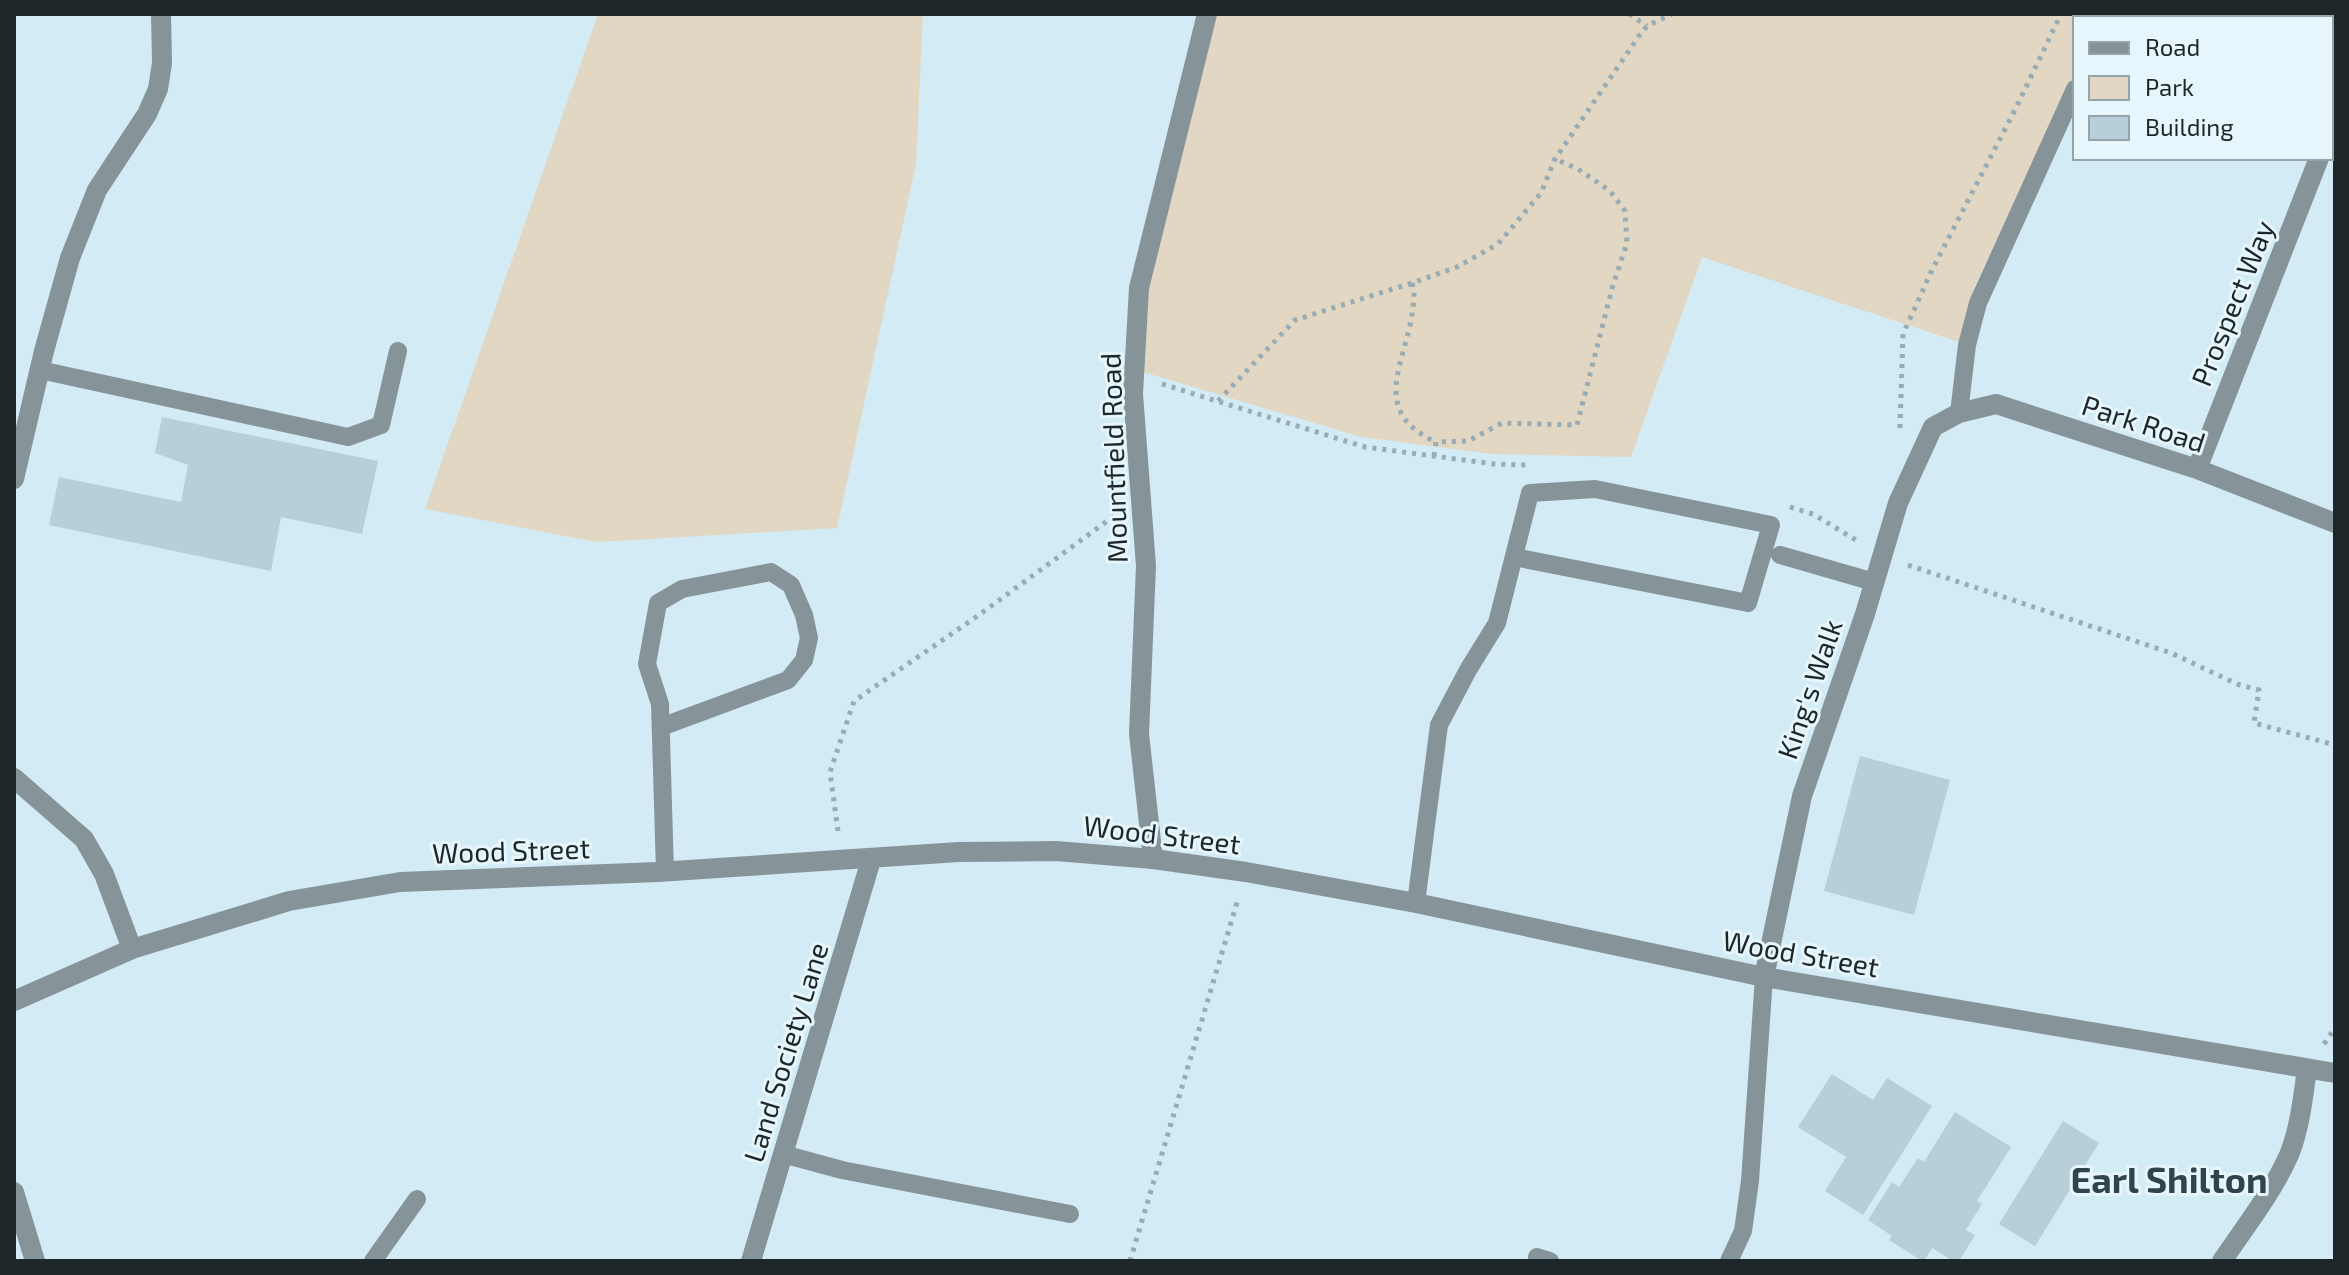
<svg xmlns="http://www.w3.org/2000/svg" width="2349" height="1275" viewBox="0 0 2349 1275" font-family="'Exo 2',sans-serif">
<rect width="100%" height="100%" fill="#d2ebf5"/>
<!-- green -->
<path fill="#e2d7c3" d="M598 14H923L916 164 837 528 597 542 425 509Z
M1215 14H2104L2102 18H2075V73L1974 288 1959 342 1702 257 1631 457 1492 454 1361 437 1140 371 1146 290Z"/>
<!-- building -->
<path fill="#b6cfd8" d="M162 417 378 461 362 534 281 517 271 571 49 525 59 477 181 502 188 465 155 453Z
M1860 756 1950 780 1914 915 1824 891Z
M1832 1074 1873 1100 1887 1078 1932 1106 1863 1215 1825 1191 1846 1157 1798 1127Z
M1955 1112 2011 1147 1977 1201 1982 1204 1966 1230 1975 1235 1959 1261H1953L1932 1248 1924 1261H1922L1889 1240 1892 1236 1868 1220 1892 1182 1899 1187 1918 1158 1924 1162Z
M2063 1121 2099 1143 2035 1246 1999 1224Z"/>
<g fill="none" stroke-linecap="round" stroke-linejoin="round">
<!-- path -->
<path stroke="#98acb4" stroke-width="5" stroke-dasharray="4 6" stroke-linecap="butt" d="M1629 14 1647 26
M1412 283C1415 293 1414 298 1413 308 1407 361 1367 411 1436 442
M1162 384 1365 447 1494 464 1526 465
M1218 401 1295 320 1412 283 1457 267 1498 244 1541 193 1555 159 1639 36 1647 26 1672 14
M1900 428 1903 334 1932 270 2016 108 2061 14
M1434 456 1436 442 1468 441 1502 423 1577 425 1613 285 1627 243 1625 211 1610 191 1578 169 1555 159
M1790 507 1813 514 1859 542
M1908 565 2171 653 2237 684 2259 690 2254 723 2335 745
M838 831 830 772 854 701 979 615 1114 516
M2324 1044 2335 1028
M1130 1261 1238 899"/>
<!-- service -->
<path stroke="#869499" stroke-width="18" d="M2113 18 2115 14
M40 370 348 437 381 425 398 351
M1959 413 1967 345 1978 303 2075 89
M1780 555 1874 582
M661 727 788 680 804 660 809 638 804 615 791 585 771 572 682 589 658 603 647 664 660 704 665 872
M1416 903 1439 725 1468 670 1497 623 1530 493 1595 489 1771 525 1748 603 1514 557
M783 1154 842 1170 1070 1214
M1537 1257 1550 1261
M373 1261 417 1199
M1729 1261 1743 1231 1750 1181 1764 977"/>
<!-- minor -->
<path stroke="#869499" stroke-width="20" d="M2331 125 2335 114
M2197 469 2319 158
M14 479 44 351 70 258 97 190 147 114 158 89 162 63 161 14
M14 778 84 839 104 874 132 949
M1153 859 1139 734 1146 566 1133 394 1139 288 1207 14
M1764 977 1802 796 1865 614 1898 503 1933 427 1959 413 1996 404 2197 469 2335 523
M14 1192 35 1261
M751 1261 871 860"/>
<!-- tertiary -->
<path stroke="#869499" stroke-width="20" d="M14 1001 132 949 289 901 400 882 658 872 959 852 1056 851 1153 859 1246 872 1416 903 1764 977 2335 1073
M2222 1261C2245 1227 2272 1193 2289 1155 2300 1128 2303 1097 2307 1069"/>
</g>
<g text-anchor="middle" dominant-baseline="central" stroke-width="6" stroke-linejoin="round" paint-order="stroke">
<!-- street labels -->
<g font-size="28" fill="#1d272a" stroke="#e7f6fc">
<text transform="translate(2232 303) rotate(-68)">Prospect Way</text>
<text transform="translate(2144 423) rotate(18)">Park Road</text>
<text transform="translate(1113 458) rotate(-92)">Mountfield Road</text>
<text transform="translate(1809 689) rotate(-71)">King's Walk</text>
<text transform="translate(1162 834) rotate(7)">Wood Street</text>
<text transform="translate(511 850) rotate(-2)">Wood Street</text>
<text transform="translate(1801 953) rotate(10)">Wood Street</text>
<text transform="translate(785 1052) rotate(-73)">Land Society Lane</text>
</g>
<!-- district labels -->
<g font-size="36" font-weight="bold" fill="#2f454d" stroke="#e7f6fc">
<text x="2169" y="1178">Earl Shilton</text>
</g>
</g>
<!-- border -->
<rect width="2349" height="1275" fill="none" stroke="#1d272a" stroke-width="32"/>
<!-- legend -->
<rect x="2073" y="16" width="260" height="144" fill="#e7f6fc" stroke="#96a3a8" stroke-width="2"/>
<rect x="2089" y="42" width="40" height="12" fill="#869499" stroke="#96a3a8" stroke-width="2"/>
<text x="2145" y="56" font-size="24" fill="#1d272a">Road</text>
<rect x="2089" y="76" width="40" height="24" fill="#e2d7c3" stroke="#96a3a8" stroke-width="2"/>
<text x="2145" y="96" font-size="24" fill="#1d272a">Park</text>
<rect x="2089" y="116" width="40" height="24" fill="#b6cfd8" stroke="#96a3a8" stroke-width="2"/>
<text x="2145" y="136" font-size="24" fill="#1d272a">Building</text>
</svg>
